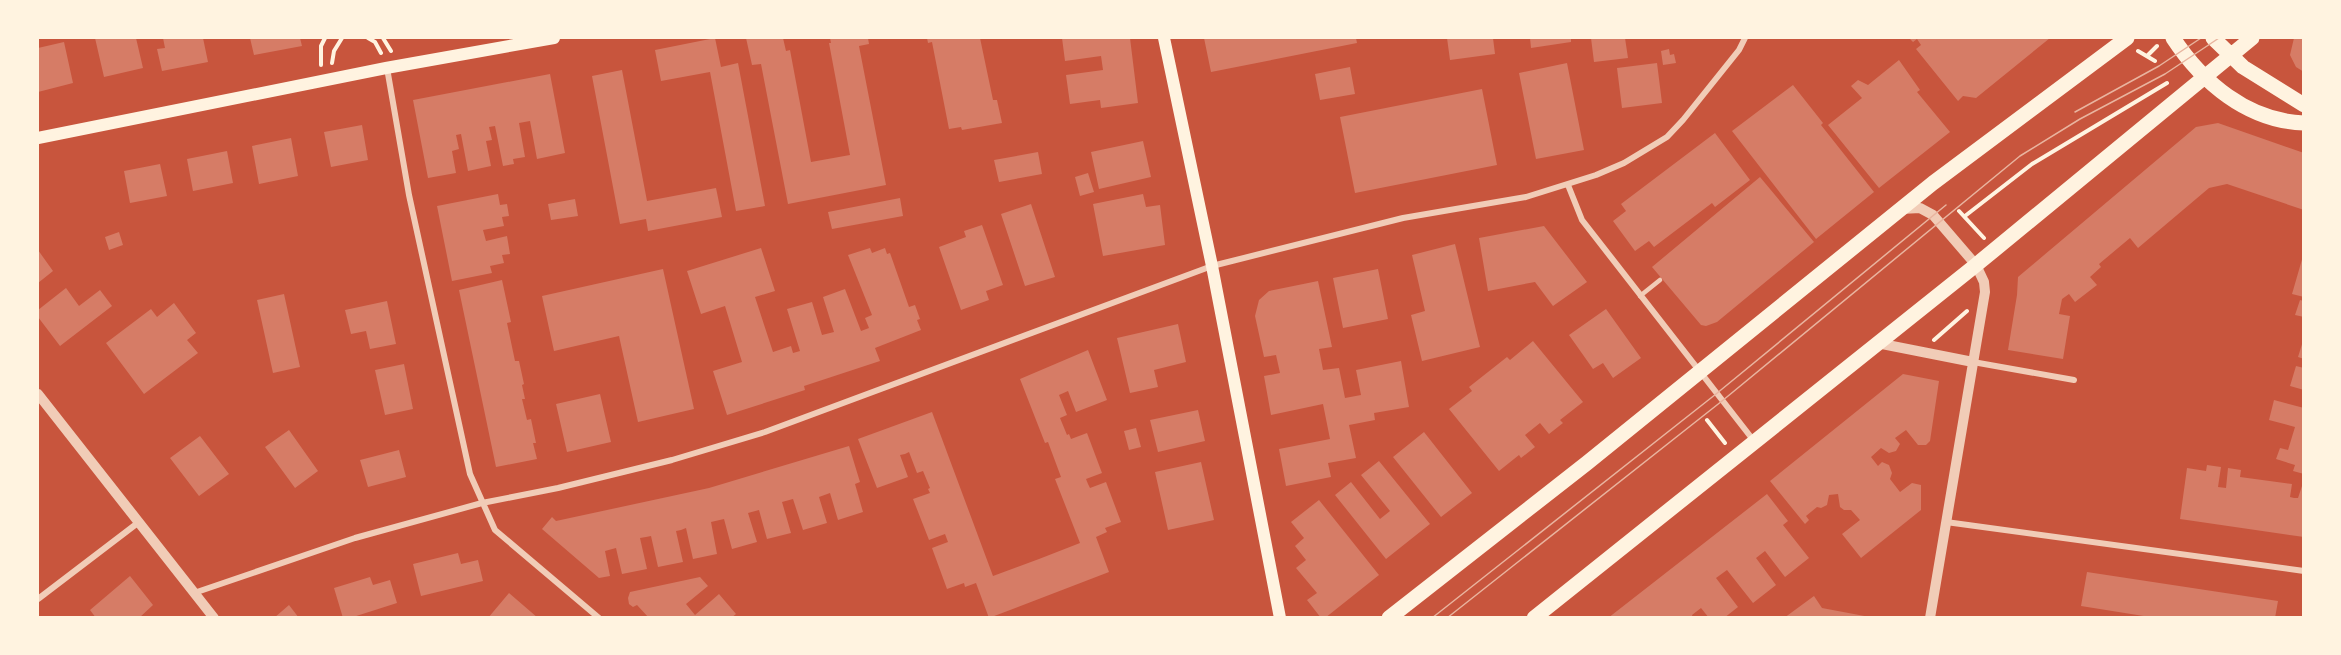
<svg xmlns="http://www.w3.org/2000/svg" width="2341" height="655" viewBox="0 0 2341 655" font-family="Rubik,sans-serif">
<rect width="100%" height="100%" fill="#c8553d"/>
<!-- building -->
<path fill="#d67c66" d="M95 38H136L143 68 104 77Z
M163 38H203L208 62 162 71 157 49 165 48Z
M250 38H300L302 46 254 55Z
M715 38 721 67 738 63 765 206 736 211 710 72 661 81 655 50Z
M746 38H783L786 51 790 50 811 162 850 155 829 43H831L830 38H868L869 44 859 46 886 185 788 204 761 64 752 65Z
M927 38H980L993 100H997L1002 123 962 130 961 127 949 129 932 42 928 43Z
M1062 38H1130L1138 103 1101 108 1100 100 1070 104 1066 75 1103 70 1101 56 1065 61Z
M1204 38H1356L1357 43 1211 72Z
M1447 38H1493L1495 54 1450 60Z
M1530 38H1571V42L1531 48Z
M1591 38H1625L1628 58 1594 62Z
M1909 38H2050L1976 98 1963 96 1958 101 1916 49 1921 45 1917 39 1913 42Z
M2294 38H2304V72L2296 67 2290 55Z
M64 42 73 83 38 92V48Z
M1669 49 1670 55 1674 54 1676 63 1663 65 1661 51Z
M1899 60 1920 90 1917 92 1950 132 1879 188 1828 125 1862 98 1851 86 1858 80 1868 85Z
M1567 63 1584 150 1536 159 1519 73Z
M1657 63 1662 103 1622 108 1617 68Z
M1350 67 1355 94 1320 100 1315 74Z
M622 70 647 201 716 188 722 217 648 231 646 219 620 224 592 76Z
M550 74 565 153 537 159 530 121 519 123 525 157 513 159 514 164 503 166 495 126 489 127 492 140 486 141 491 166 468 171 461 134 456 135 459 149 452 151 456 173 428 178 413 100Z
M1793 85 1823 123 1821 125 1874 192 1816 239 1732 131Z
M1482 89 1497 165 1355 193 1340 117Z
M2218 123 2304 153V210L2227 184 2209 188 2138 248 2130 238 2099 264 2101 267 2090 277 2097 285 2075 302 2069 294 2062 299 2059 314 2070 316 2063 359 2008 350 2017 295 2018 277 2196 127Z
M362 125 368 160 331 167 324 132Z
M1715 133 1750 180 1715 207 1712 203 1654 247 1649 241 1635 251 1613 221 1626 211 1621 204Z
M291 138 298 176 259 184 252 146Z
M1143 141 1151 177 1099 189 1091 152Z
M227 151 233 183 193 191 187 159Z
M1038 152 1042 174 999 182 994 160Z
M160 164 167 196 130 203 124 171Z
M1088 173 1094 192 1080 196 1075 177Z
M1760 177 1814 242 1717 322 1706 326 1701 325 1652 267Z
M498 194 500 205 507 204 509 216 502 217 504 226 483 230 486 241 507 236 510 254 502 255 504 263 490 266 492 273 452 281 437 206Z
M1143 194 1146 207 1160 205 1165 245 1103 256 1093 204Z
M900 198 903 216 832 229 828 212Z
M575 199 578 216 551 220 548 204Z
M1031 204 1055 277 1025 286 1001 214Z
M982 225 1003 285 986 291 989 300 961 310 939 247 966 237 964 231Z
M1544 226 1587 282 1553 306 1535 282 1488 291 1479 238Z
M119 232 123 245 109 250 105 237Z
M1455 244 1480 347 1422 361 1411 315 1425 311 1412 255Z
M761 248 775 291 755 297 773 352 791 346 793 353 800 351 787 309 812 302 822 335 834 332 823 297 845 289 861 331 869 328 865 318 872 315 848 255 870 248 872 253 885 248 887 254 890 253 909 307 915 305 920 319 917 320 921 330 875 348 880 361 804 386 805 390 727 415 713 371 742 362 725 306 701 314 687 271Z
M38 250 53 271 38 283Z
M2303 256H2304V297L2292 294Z
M663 269 694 409 638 422 619 336 554 351 542 296Z
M1378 269 1388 319 1343 328 1333 278Z
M502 280 511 322 507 323 515 361H519L524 384 522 385 525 399H522L527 420 531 419 536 443H533L537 459 496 467 459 290Z
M1318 281 1332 347 1319 349 1323 370 1339 368 1345 398 1361 395 1356 370 1401 361 1409 407 1374 413 1375 420 1349 425 1356 458 1328 463 1331 477 1286 486 1279 449 1330 439 1323 404 1271 415 1264 376 1280 373 1276 355 1264 357 1255 316 1259 300 1269 291Z
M66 288 79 306 100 290 112 306 60 346 38 317V310Z
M284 294 300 367 273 373 257 300Z
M2300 300 2304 301V317L2295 315Z
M387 301 396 344 370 349 366 331 351 334 345 310Z
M174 303 196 333 187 340 198 353 144 394 106 343 151 309 157 317Z
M1606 309 1641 358 1613 378 1603 363 1593 369 1569 335Z
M1178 324 1186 362 1154 370 1158 387 1130 393 1117 338Z
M1533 341 1583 402 1560 420 1563 423 1549 434 1540 423 1525 435 1535 447 1521 458 1519 455 1499 471 1449 409 1472 391 1469 387 1507 357 1510 360Z
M2303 341H2304V359L2298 357Z
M1088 350 1107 400 1076 412 1068 391 1059 395 1067 415 1060 418 1067 435 1069 434 1071 439 1087 433 1102 473 1086 479 1088 484 1090 488 1106 482 1121 522 1105 528 1107 532 1096 537 1109 572 989 618 976 583 965 587 964 583 947 589 932 548 948 542 945 534 929 540 913 499 930 493 928 489 930 488 923 471 917 473 909 452 905 454 900 455 908 477 877 488 858 439 932 412 993 576 1039 559 1080 543 1055 479 1061 477 1048 442 1045 443 1020 379Z
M404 364 413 409 385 415 375 370Z
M2296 366 2304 368V390L2290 386Z
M1903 374 1939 381 1930 441 1926 445H1918L1906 430 1895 438 1900 444 1896 451 1889 453 1881 448 1871 457 1878 466 1882 462 1889 465 1892 473 1890 479 1900 492 1912 483 1921 485V510L1861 558 1842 534 1860 520 1851 510H1844L1840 507 1838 494 1829 495 1827 505 1821 508 1817 507 1806 516 1809 520 1805 524 1770 481Z
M600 394 611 442 567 452 556 404Z
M2274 400 2304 408V474L2293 471 2295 465 2276 459 2280 448 2288 450 2295 427 2269 420Z
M1198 410 1205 441 1158 452 1150 420Z
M1136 428 1141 447 1129 450 1124 431Z
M289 430 318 471 295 488 265 447Z
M1424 432 1472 493 1441 517 1393 457Z
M200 436 229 474 199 496 170 458Z
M849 446 860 482 855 484 863 512 838 520 830 493 819 497 827 523 803 530 793 499 782 502 791 533 767 539 759 510 748 513 757 542 732 549 724 519 711 522 717 554 693 559 686 528 681 530 676 531 683 562 658 567 651 536 646 537 640 538 647 569 622 574 616 548 605 551 610 576 599 578 542 529 552 517 556 521 709 488Z
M399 450 406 477 368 487 360 460Z
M1379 461 1430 524 1386 559 1335 495 1351 482 1380 519 1390 511 1361 475Z
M1201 462 1214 520 1168 530 1155 472Z
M2207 465 2221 467 2218 487 2226 488 2228 468 2241 470 2240 477 2292 484 2290 497 2294 498H2298L2304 480V537L2180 519 2187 468 2206 471Z
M1767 494 1788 521 1783 525 1809 558 1785 577 1765 551 1756 558 1776 585 1753 603 1727 570 1716 578 1738 607 1724 618H1709L1701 608 1692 615 1693 618H1608Z
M1319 500 1379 575 1325 618H1321L1307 600 1317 593 1296 568 1306 560 1295 546 1304 538 1291 522Z
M458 553 461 564 478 560 483 581 421 596 413 564Z
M2087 572 2278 601 2275 618H2156L2081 606Z
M130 576 153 605 139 618H96L90 610Z
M370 577 373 585 390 580 397 603 350 618H343L334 588Z
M700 577 708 586 686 604 695 615 719 594 736 614 731 618H649L637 605 633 607 629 604 628 598 630 592Z
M509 593 538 618H488Z
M1814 596 1822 608 1875 618H1784Z
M289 605 299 618H274Z"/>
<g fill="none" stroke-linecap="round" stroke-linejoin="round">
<!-- path -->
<path stroke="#fff3e0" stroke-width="4" d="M368 38 375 42 381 53
M383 38 391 51
M2138 51 2155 61
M2148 55 2157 46
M332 63 334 51 342 38
M321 65V46L325 38
M1959 211 1984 238
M1965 216 2032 164 2167 83
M1934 340 1967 311
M1707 420 1725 443"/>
<!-- service -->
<path stroke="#f1ccb7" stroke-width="4.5" d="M1640 296 1660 280"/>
<!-- minor -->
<path stroke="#f1ccb7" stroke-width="6" d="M387 68 409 195 470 474 495 530 599 618
M1568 185 1582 220 1754 441
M1973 362 2074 380
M1946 522 2304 571
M194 593 355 538 482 503 558 488 672 460 765 432 1212 266 1403 218 1526 197 1596 175 1624 163 1667 137 1683 120 1739 50 1745 38
M38 599 139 522"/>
<!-- tertiary -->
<path stroke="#f1ccb7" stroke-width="10" d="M1901 209 1920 208 1933 215 1976 265 1984 282 1985 292 1930 618
M1877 343 1973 362
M38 394 214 618"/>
<!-- secondary -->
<path stroke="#fff3e0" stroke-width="12" d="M1164 38 1212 266 1280 618
M38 138 386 68 554 38"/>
<!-- primary -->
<path stroke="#fff3e0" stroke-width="15" d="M2173 38C2202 82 2247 121 2304 123
M2213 38 2243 67 2304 105
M1389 618 1587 463 1933 183 2127 38
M1534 618 1976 265 2252 38"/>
<!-- tram -->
<path stroke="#e9b49f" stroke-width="1.5" d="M2075 112 2159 66 2201 38
M1432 618 1716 394 1946 205
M1447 618 1722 401 2020 156 2080 119 2165 74 2219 38"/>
</g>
<!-- border -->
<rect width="2341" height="655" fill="none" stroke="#fff3e0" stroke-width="78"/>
</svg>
